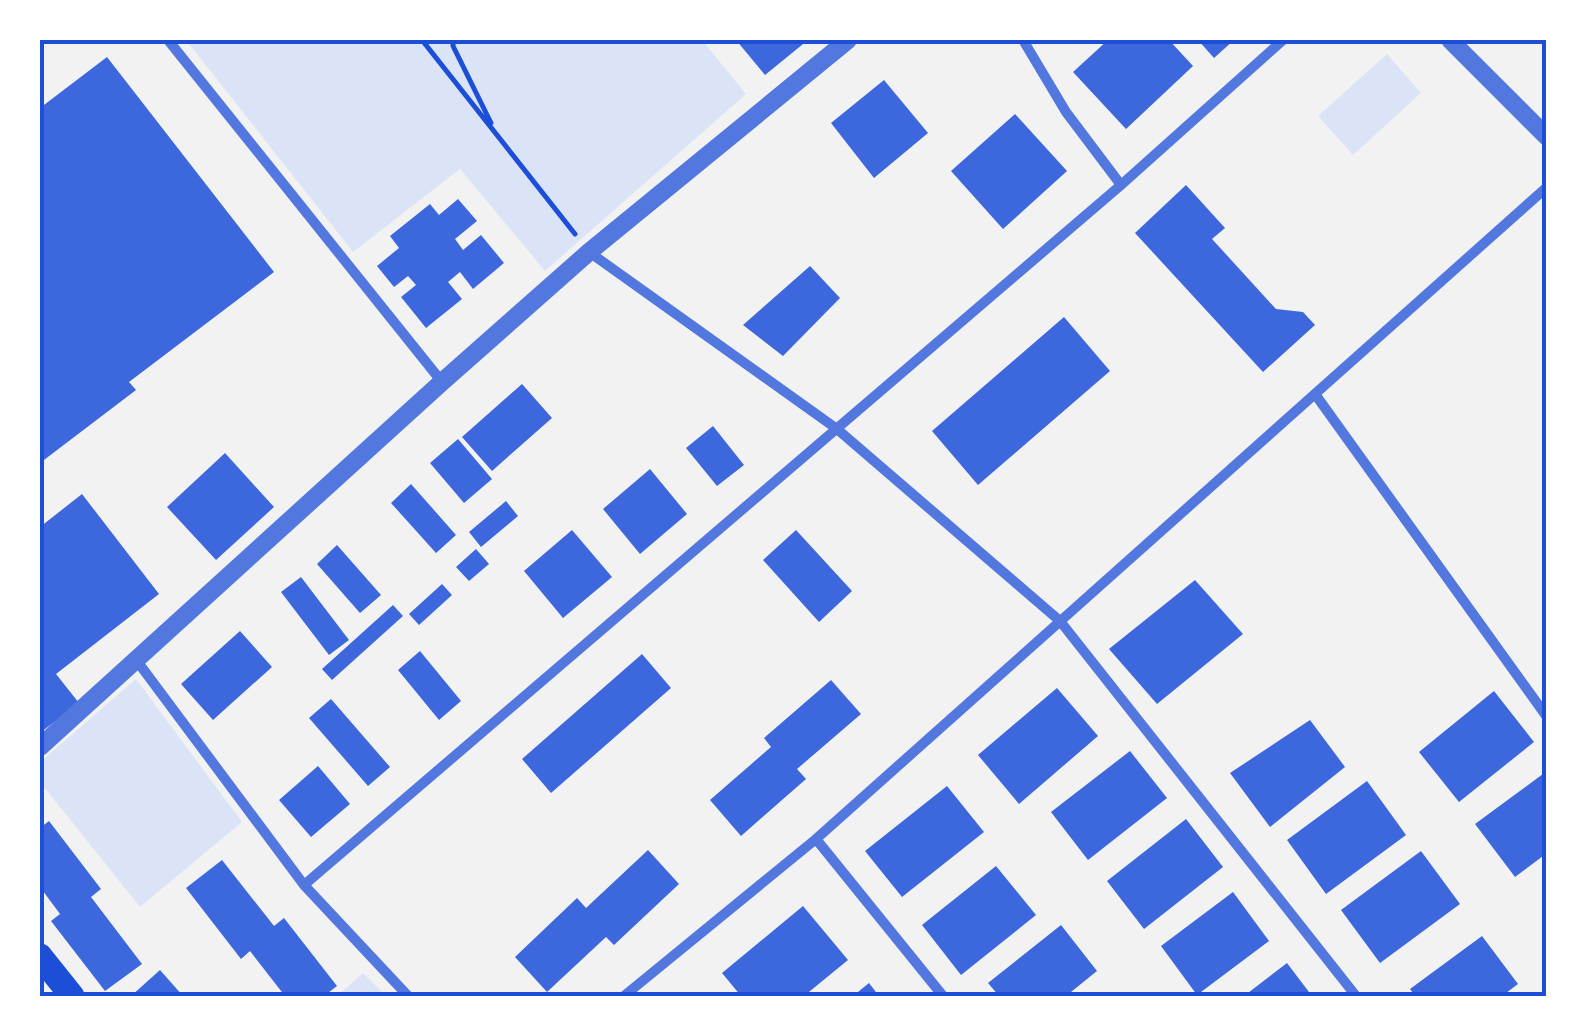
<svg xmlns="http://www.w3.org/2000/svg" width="1587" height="1036" viewBox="0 0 1587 1036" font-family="'Golos Text',sans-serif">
<rect width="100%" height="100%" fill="#f2f2f2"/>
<!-- green -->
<path fill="#dbe4f7" d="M186 40H702L746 94 545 271 460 169 353 252Z
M1387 54 1421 93 1353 155 1318 116Z
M136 679 242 822 140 907 40 782V762Z
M363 973 386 996H337Z"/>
<!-- building -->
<path fill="#3d67dc" d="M736 40H808L765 75Z
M1108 40H1169L1193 66 1126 129 1073 72Z
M1198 40H1234L1214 58Z
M107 57 274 272 129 382 136 390 40 463V108Z
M884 80 928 133 874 178 831 123Z
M1015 114 1067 171 1003 229 951 171Z
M1186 185 1225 228 1212 239 1276 309 1303 312 1315 325 1263 372 1135 233Z
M458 199 477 221 455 239 463 250 481 235 504 263 473 289 460 272 448 282 462 299 426 328 401 297 416 285 408 276 394 287 377 266 399 248 390 236 430 204 439 215Z
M810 266 840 298 783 356 743 325Z
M1064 317 1110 371 978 485 932 431Z
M522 384 552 418 492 471 462 437Z
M713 426 744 465 717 486 686 448Z
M458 439 492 479 464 503 430 463Z
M225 453 274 507 216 560 167 507Z
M650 469 687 514 640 554 603 509Z
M411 484 456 535 436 553 391 503Z
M82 494 159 594 56 674 79 703 40 733V527Z
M506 501 518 516 481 547 469 532Z
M572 530 612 577 563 618 524 571Z
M796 530 852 591 819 622 763 560Z
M337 545 381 595 360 613 317 564Z
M476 549 489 564 469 581 456 567Z
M301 577 349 640 329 655 281 592Z
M1195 580 1243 634 1157 704 1109 649Z
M442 584 452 595 419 625 409 614Z
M393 605 403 616 332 680 322 669Z
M240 631 272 667 213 720 181 684Z
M420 651 461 701 439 720 398 670Z
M642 654 671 688 551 793 522 759Z
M831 680 861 714 797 769 806 779 741 836 710 800 771 747 764 738Z
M1057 688 1098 736 1019 804 978 755Z
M1494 691 1534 742 1459 802 1419 752Z
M331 699 390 767 368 786 309 718Z
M1310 720 1345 767 1270 827 1230 773Z
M1130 751 1167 798 1088 860 1051 812Z
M318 766 350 804 311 837 279 800Z
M1547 771V853L1515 877 1475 824Z
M1367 781 1406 835 1326 894 1287 840Z
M947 786 984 832 902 897 865 851Z
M1186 819 1223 867 1144 929 1107 881Z
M49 821 101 889 91 897 142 964 105 991 51 921 60 914 40 887V828Z
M648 850 679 884 614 945 606 937 547 992 515 957 577 898 586 908Z
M1421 851 1460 904 1380 963 1341 910Z
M222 860 274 926 284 918 337 986 324 996H285L250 951 241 959 186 888Z
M996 866 1036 915 961 975 922 925Z
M1233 892 1269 941 1197 995 1161 946Z
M803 906 848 960 804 996H741L722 973Z
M1061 925 1097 971 1066 996H999L988 983Z
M1482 936 1518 984 1502 996H1415L1410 989Z
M1287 963 1312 996H1244Z
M160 970 183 996H131Z
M869 983 879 996H853Z"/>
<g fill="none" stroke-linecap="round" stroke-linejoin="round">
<!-- path -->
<path stroke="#1d4ed8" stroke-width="5" d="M422 40 575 234
M453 40V46L491 123"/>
<!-- minor -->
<path stroke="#5277de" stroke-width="10" d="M168 40 442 382
M1023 40 1066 112 1121 185
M589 252 837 429 1060 621 1356 996
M1315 394 1547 717
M137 661 304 885 408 996
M816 839 943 996
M304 885 1121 185 1283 40
M624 996 816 839 1547 187"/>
<!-- tertiary -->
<path stroke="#5277de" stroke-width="18" d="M1450 40 1547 137
M40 747 442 382 589 252 848 40"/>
<!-- primary -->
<path stroke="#1d4ed8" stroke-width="25" d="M40 956 72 996"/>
</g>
<!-- border -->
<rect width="1587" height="1036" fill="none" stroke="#ffffff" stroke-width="85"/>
<rect x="42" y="42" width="1502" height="952" fill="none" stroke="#1d4ed8" stroke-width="4"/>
</svg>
